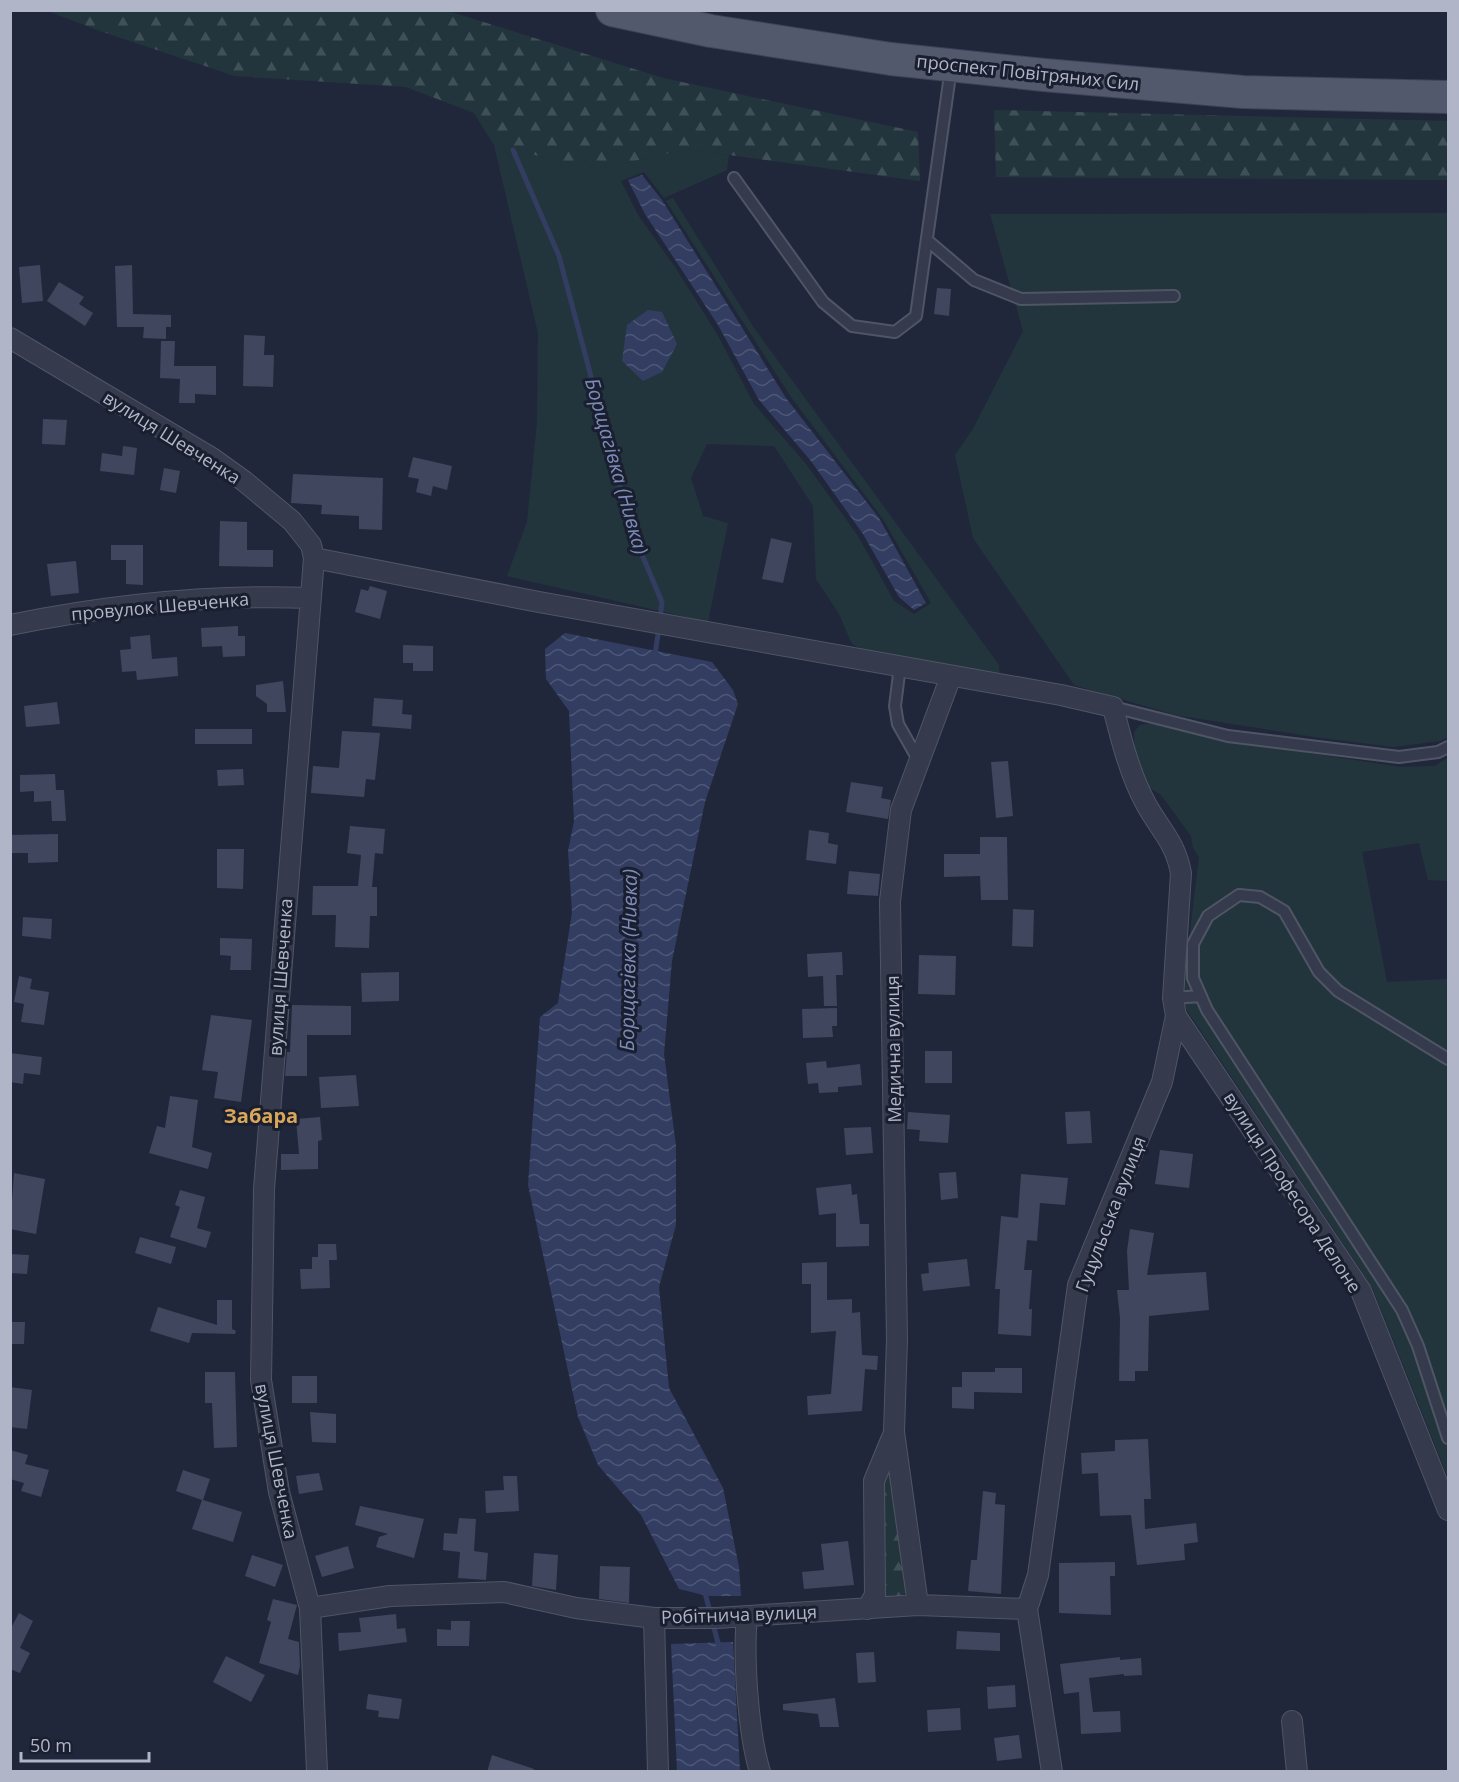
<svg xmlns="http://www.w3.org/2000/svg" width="1459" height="1782" viewBox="0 0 1459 1782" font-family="'Open Sans',sans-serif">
<defs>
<pattern id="forest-firs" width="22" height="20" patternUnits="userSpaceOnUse" patternTransform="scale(1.5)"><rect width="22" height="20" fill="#23353c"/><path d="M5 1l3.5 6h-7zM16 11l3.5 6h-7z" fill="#405057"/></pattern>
<pattern id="water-waves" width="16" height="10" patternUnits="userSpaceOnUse" patternTransform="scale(1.5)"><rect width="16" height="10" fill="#323d61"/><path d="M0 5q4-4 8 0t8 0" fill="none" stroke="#4d5776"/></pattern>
</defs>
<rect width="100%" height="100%" fill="#21273b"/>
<!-- grass -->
<path fill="#23353c" d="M494 145 596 170 686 149 729 155 727 170 664 198 644 172 621 181 638 215 675 267 717 334 754 404 806 464 858 536 894 601 914 614 931 603 883 519 791 397 666 201 673 198 754 328 999 665 1000 678 868 653 852 644 839 614 816 579 813 506 774 446 707 444 691 478 703 516 728 523 708 622 507 576 527 522 537 422 538 333Z
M1448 213V737L1440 741 1393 747 1314 737 1175 715 1074 685 973 538 955 455 973 429 1023 331 990 214Z
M1153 723 1232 741 1400 767 1434 766 1448 758V881L1428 880 1419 843 1362 852 1387 982 1448 979V1478L1372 1287 1186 1009 1184 981 1199 857 1193 848 1191 836 1161 795 1145 785 1135 757 1134 732 1140 725Z"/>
<!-- forest -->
<path fill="url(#forest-firs)" d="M48 11H448L663 78 918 132 920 181 686 149 596 170 494 145 474 113 406 87 235 76 100 31Z
M994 110 1448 121V180L996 177Z
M891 1452 909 1586C904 1597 900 1599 888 1599L881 1591 878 1481Z"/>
<!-- water -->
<path fill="url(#water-waves)" d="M642 175 662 200 786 398 879 518 926 603 914 610 899 597 863 534 811 461 759 400 718 325 645 214 628 180Z
M648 310 662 312 677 344 662 372 643 381 622 361 627 325Z
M565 633 712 662 733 690 738 704 705 802 672 961 664 1054 676 1146V1225L659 1287 669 1388 723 1488 739 1567 741 1596H708L679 1589 641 1515 598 1465 578 1417 528 1185 540 1017 558 1003 572 912 568 851 574 821 569 711 546 679 545 649Z
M733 1642 740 1771H677L671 1644Z"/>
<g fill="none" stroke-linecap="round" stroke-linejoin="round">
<!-- stream -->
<path stroke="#323d61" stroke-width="5" d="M513 150 559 256 632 531 662 602 660 619
M655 654 659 628
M704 1589 719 1647"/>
</g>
<!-- building -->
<path fill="#3f465e" d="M40 265 43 301 22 303 19 267Z
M132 265 133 314 171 315V327H166V339L143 338 144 327H117L115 266Z
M59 282 84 297 79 304 93 313 85 326 47 301Z
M937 288 951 289 949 316 934 314Z
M244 335 265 336 264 355H274L273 387 243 386Z
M161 341H175L174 366H216V395L195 394V403H179L180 379 160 378Z
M43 419 67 420 65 445 42 444Z
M123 446 137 448 134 475 100 471 102 453 122 456Z
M413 457 452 466 447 490 433 486 431 496 416 492 419 479 408 477Z
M164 468 180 471 176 493 160 490Z
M293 474 383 478 382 530 359 529V516L321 514 322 505 291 503Z
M220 521 247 522V550H273V567L219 566Z
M771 538 792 543 783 583 762 579Z
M111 545H143V585L126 584V560H111Z
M76 561 79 593 51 596 47 564Z
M370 586 387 591 380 619 355 612 361 589 368 591Z
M238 626V636H245V656L223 657 222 646 202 647 201 628Z
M150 635 152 659 177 657 178 676 137 680 136 671 122 672 120 650 131 649 130 637Z
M403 645 433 646V671H413V663H403Z
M283 681 286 712H267V704L256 696V685Z
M374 698 403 700 402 714 412 715 411 729 372 726Z
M57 702 60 724 26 727 24 706Z
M195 729H252V744H195Z
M342 731 380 733 375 780 366 779 364 797 311 793 313 766 339 768Z
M1008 761 1013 816 996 818 991 762Z
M243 769 244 785 218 786 217 770Z
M55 774 56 790H64L66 821H52L51 801 34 802V791L20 792V775Z
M851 782 883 787 881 798 891 800 888 819 846 812Z
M350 826 385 829 383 854 375 853 372 887H377V916H370L369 948 335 947 336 915H312L313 886H358L361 855 347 853Z
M809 830 829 833 828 843 838 845 836 864 806 860Z
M58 834V862L28 863V853H10V835Z
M980 837H1007L1008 900H981L980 876 944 877V854H980Z
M217 849H244L243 889 217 888Z
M849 871 880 874 878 896 847 894Z
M1013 909 1034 910 1033 947 1012 946Z
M23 917 52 919 51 939 22 936Z
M220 938 252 939 251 970H230L231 956 220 955Z
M842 952 843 975H836L837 1006H824L823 976 808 977 807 954Z
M919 955 956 956 955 995 918 994Z
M399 972V1001L362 1002 361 973Z
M19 976 32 979 30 989 49 992 44 1025 21 1022 24 1004 14 1002Z
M292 1005 351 1006V1035H307V1076H285L287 1052H290Z
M837 1008V1026H832L833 1037 803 1038 802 1009Z
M211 1015 252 1020 241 1102 214 1098 218 1072 202 1070Z
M925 1051H952V1083H925Z
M10 1053 42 1057 40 1075 24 1073 23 1084 10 1082Z
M826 1061 827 1068 860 1064 862 1085 838 1087V1092L819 1093 818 1083 808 1084 806 1063Z
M356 1075 359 1106 321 1108 319 1077Z
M170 1096 198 1100 192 1147 212 1153 208 1169 149 1153 157 1126 165 1128Z
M1090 1111 1092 1143 1067 1144 1065 1112Z
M908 1112 950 1115 948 1143 919 1141 920 1130 907 1129Z
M320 1117 322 1140 318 1141V1169L281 1170V1154H299L296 1119Z
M871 1127 873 1153 846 1155 844 1128Z
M1160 1150 1193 1154 1189 1188 1155 1184Z
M956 1172 958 1198 941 1200 939 1173Z
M14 1173 45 1179 36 1234 10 1229Z
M1021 1174 1068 1178 1065 1205 1040 1203 1037 1241 1027 1240 1024 1270H1032L1029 1309H1032L1031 1336 998 1334 1000 1289H995L1001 1216 1018 1218Z
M851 1184 852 1195 857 1194 860 1224H869V1246L836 1247V1213L819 1215 816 1188Z
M180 1190 205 1197 197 1228 211 1232 206 1248 170 1237 180 1207 175 1205Z
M1130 1229 1154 1233 1147 1275 1206 1272 1209 1310 1149 1316 1148 1371H1135V1381H1119L1120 1318 1117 1290H1129L1127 1251Z
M140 1237 176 1247 171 1264 135 1253Z
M318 1244H336L337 1260H329L330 1288 301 1289 300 1269H312V1257H318Z
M10 1254 29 1255 27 1274 10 1273Z
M967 1259 970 1286 923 1291 921 1274 929 1273 928 1263Z
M827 1262V1300L852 1299V1313L860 1312 862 1355 878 1356 877 1370 865 1369 862 1411 808 1415 807 1396 831 1394 836 1331 811 1333V1284H802V1263Z
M217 1300H232V1329L236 1331 235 1334 192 1333 189 1343 150 1331 158 1307 217 1325Z
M10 1322H25L24 1344H10Z
M995 1368H1022V1393L974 1392V1409L952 1408V1387H962V1372H995Z
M205 1372H235L237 1447 214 1448 212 1403H205Z
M292 1376H317V1403H292Z
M10 1387 32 1390 27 1429 10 1427Z
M310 1412 336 1414V1443L312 1442Z
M1148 1439 1151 1499H1144L1145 1529 1196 1523 1198 1542 1184 1544 1185 1560 1137 1565 1131 1515 1100 1516 1098 1473 1082 1474 1081 1453 1115 1451V1440Z
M10 1450 28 1455 25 1464 49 1470 41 1497 21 1491 24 1483 10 1479Z
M183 1470 210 1479 203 1500 242 1512 233 1542 192 1529 202 1500 176 1491Z
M319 1473 323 1490 299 1494 296 1476Z
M503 1476H517L519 1511 486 1513 485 1491 504 1490Z
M983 1491 996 1493 995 1504 1005 1505 1001 1594 968 1591 971 1560H977Z
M360 1506 424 1519 414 1558 376 1547 379 1537 388 1534 355 1525Z
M459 1518 476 1519 474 1551 488 1553 486 1580 458 1578 460 1552 443 1550 444 1533 457 1534Z
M848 1541 854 1585 804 1589 802 1572 824 1570 821 1544Z
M348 1546 354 1568 322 1577 315 1556Z
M534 1553 558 1555 556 1590 532 1586Z
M252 1555 283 1565 275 1587 245 1576Z
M1115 1562V1576H1110L1111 1615 1059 1613V1563Z
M600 1566 630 1567 629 1603 599 1599Z
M273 1599 297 1605 288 1639 299 1642 300 1666 298 1675 259 1663 271 1622 267 1620Z
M19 1613 33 1621 20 1648 30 1653 20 1673 10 1669V1630Z
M396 1614 397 1629 405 1628 407 1642 339 1651 338 1633 361 1632 359 1618Z
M451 1621H470L469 1646H437V1629L451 1630Z
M957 1631 1000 1633V1651L956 1649Z
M874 1652 876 1682 858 1683 856 1653Z
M226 1656 265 1675 251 1702 213 1682Z
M1120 1657V1660L1141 1658 1142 1675 1124 1676V1674L1089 1678 1093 1712 1120 1711 1121 1732 1081 1734 1079 1692 1064 1694 1060 1664Z
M1015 1685 1016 1707 988 1709 987 1687Z
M368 1694 402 1699 399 1719 378 1717 379 1711 366 1709Z
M835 1698 839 1727H820L818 1714 783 1710V1704Z
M960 1708 961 1730 928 1732 927 1710Z
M1019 1735 1022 1758 997 1761 994 1738Z
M492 1755 534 1769V1772H487Z"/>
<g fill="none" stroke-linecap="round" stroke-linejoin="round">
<defs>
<path id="lane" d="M734 178 823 302 852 326 895 332 916 316 951 68
M927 240 974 280 1021 299 1174 296
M900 666 895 706 898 724 919 761
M1113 707 1228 736 1399 757 1438 752 1448 747
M1173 998 1201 996
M1448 1059 1338 991 1319 972 1284 911 1260 897 1239 895 1208 916 1193 944V978L1207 1010 1402 1310 1418 1346 1448 1438"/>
<path id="street" d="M10 338 212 458 244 481 292 521 311 545 314 558 264 1189 261 1380 279 1492 310 1608 317 1772
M314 558 539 602 1061 695 1113 707C1121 739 1130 775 1146 804 1160 830 1175 841 1181 873L1173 998 1176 1016 1162 1082 1078 1285 1038 1575 1027 1609 1052 1772
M10 625C109 605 209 594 310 598
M1176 1016 1361 1291 1448 1510
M918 1605 894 1432 897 1339 890 901 901 810 951 676
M310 1608 390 1596 504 1592 576 1608 654 1618H717L918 1605 1027 1609
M867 1609 875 1595 874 1481 893 1435
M747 1616C743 1657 748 1732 760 1772
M654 1618 658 1772
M1292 1721 1297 1772"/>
<path id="primary" d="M612 10 711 31 891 59 1044 75 1243 92 1448 97"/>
</defs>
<!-- lane casing -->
<use href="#lane" stroke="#505566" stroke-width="14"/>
<!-- street casing -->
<use href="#street" stroke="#505566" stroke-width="22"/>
<!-- primary casing -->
<use href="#primary" stroke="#3e4355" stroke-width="34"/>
<!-- lane -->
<use href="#lane" stroke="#353a4c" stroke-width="10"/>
<!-- street -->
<use href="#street" stroke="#353a4c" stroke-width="20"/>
<!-- primary -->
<use href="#primary" stroke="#52596c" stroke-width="32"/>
</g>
<g text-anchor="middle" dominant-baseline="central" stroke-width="6" stroke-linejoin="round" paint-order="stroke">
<!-- street labels -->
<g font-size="18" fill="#b0b5c8" stroke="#1a1f30">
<text transform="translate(1028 72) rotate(6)">проспект Повітряних Сил</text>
<text transform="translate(172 437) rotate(32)">вулиця Шевченка</text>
<text transform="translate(160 606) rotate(-5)">провулок Шевченка</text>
<text transform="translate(280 977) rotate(-86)">вулиця Шевченка</text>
<text transform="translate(893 1049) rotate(-91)">Медична вулиця</text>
<text transform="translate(1293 1192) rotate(57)">вулиця Професора Делоне</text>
<text transform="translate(1110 1214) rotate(-69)">Гуцульська вулиця</text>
<text transform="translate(277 1461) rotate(79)">вулиця Шевченка</text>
<text transform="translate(739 1614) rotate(-2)">Робітнича вулиця</text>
</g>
<!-- water labels -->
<g font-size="20" font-style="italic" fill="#7d8bb6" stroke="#1a1f30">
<text transform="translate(617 466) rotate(74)">Борщагівка (Нивка)</text>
<text transform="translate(628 960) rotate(-89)">Борщагівка (Нивка)</text>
</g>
<!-- neighbourhood labels -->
<g font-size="20" font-weight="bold" fill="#d9a759" stroke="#1a1f30">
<text x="261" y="1115">Забара</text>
</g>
</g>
<!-- border -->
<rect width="1459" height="1782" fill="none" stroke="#b0b5c8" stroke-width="24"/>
<!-- scale -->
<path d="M21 1752v9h128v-9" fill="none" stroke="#b0b5c8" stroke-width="3"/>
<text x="30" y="1752" font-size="18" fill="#b0b5c8" stroke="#1a1f30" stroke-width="4.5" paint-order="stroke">50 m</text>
</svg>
